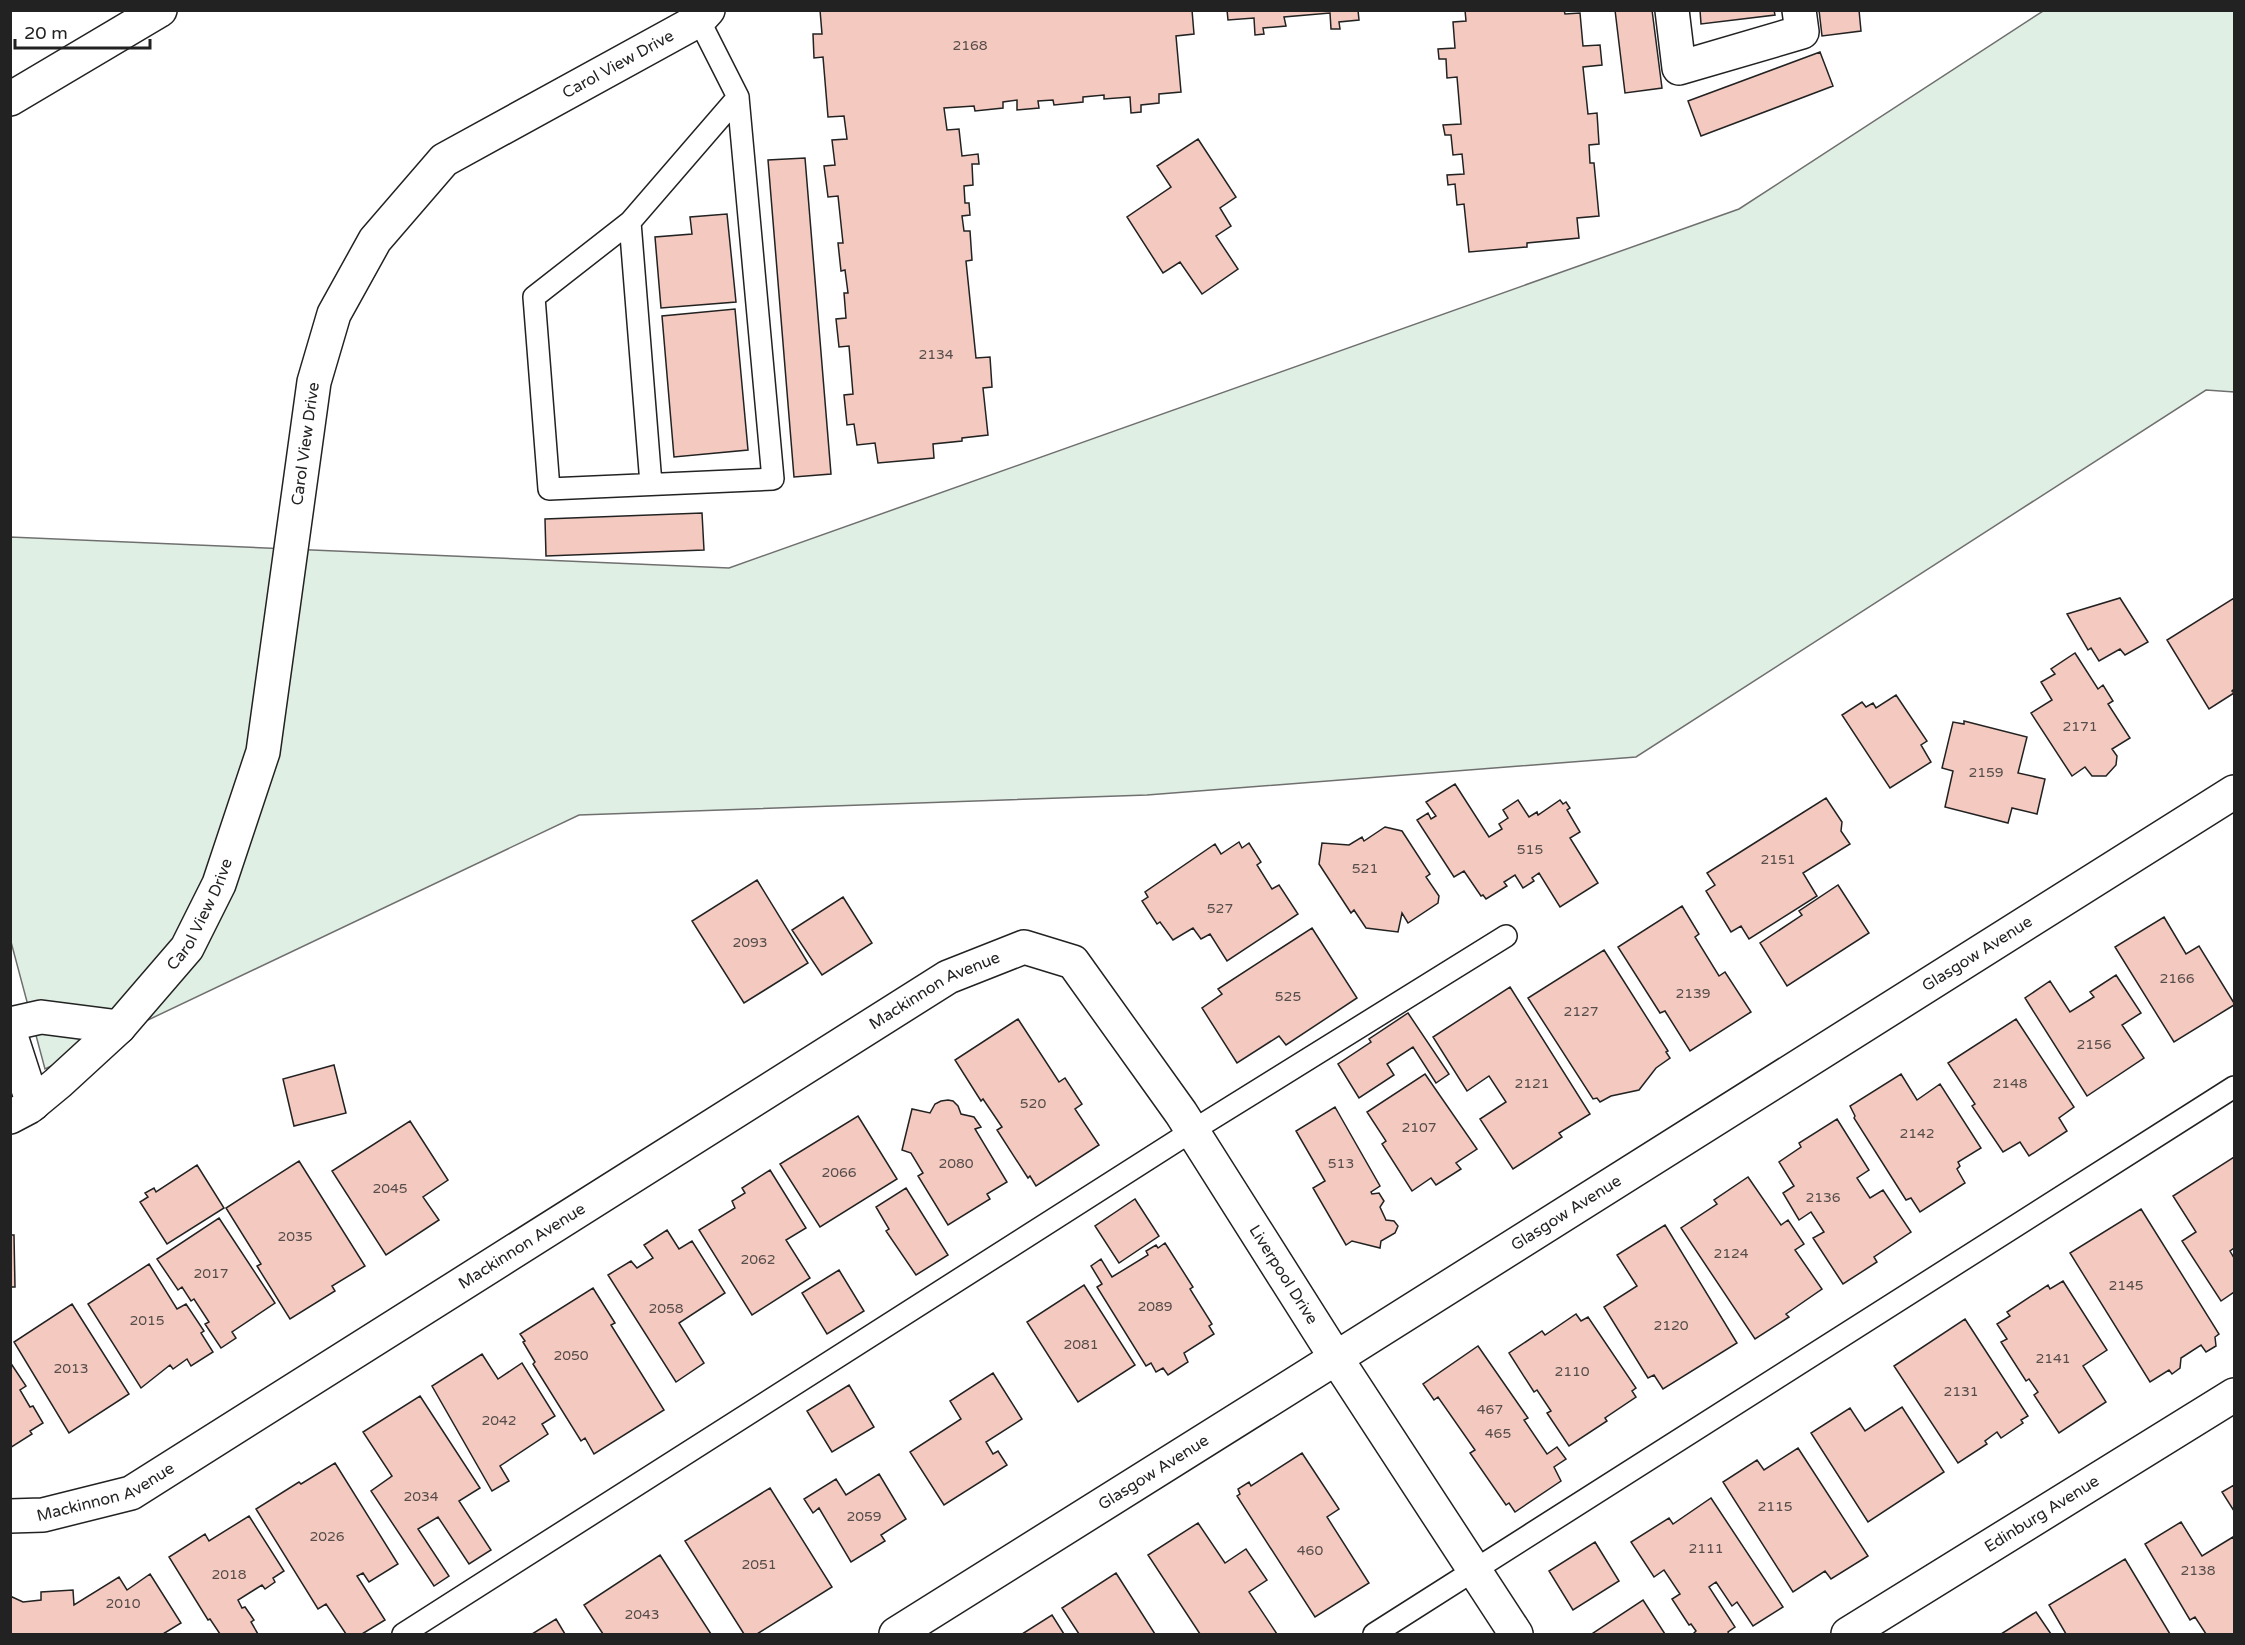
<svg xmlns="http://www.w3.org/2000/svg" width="2245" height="1645" viewBox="0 0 2245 1645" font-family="'Varela Round',sans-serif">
<rect width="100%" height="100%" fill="#fff"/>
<!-- green -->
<path fill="#e0efe3" stroke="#6f6f6f" stroke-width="1.5" d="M2043 11H2234V392L2206 390 1636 757 1147 795 579 815 45 1069 11 942 10 537 729 568 1739 209Z"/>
<!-- building -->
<path fill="#f3c9c0" stroke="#222" stroke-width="1.5" d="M820 10H1192L1194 34 1176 36 1181 92 1159 94V103L1141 105V112L1131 113 1130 97 1104 99V95L1083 97V102L1054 105 1053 100 1038 101 1039 108 1017 110V100L1003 102V108L975 111 974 106 944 108 947 130 959 129 962 156 978 154 979 164H972L973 185 964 186 965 203H969L970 215 962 216 964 231H970L972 260 966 261 976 358 990 357 992 387 983 388 988 435 962 438V441L933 444 934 458 878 463 875 443 857 445 854 424 847 425 844 395 853 394 849 346 839 347 836 319 846 318 844 293H848L845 270 841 271 838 243H843L838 196 828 197 824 166 835 165 832 140 847 139 844 116 828 117 823 57 814 58 813 34H822Z
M1227 10H1358L1359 20 1339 22 1340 29H1331L1330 13 1284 17 1286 26 1263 28 1264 34 1255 35 1254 18 1228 20Z
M1465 10H1564L1565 14 1580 13 1583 46 1600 45 1602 65 1583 67 1588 114 1597 113 1599 144 1589 145 1590 163H1594L1599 216 1577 218 1579 238 1527 243V247L1469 252 1464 204 1457 205 1455 184 1448 185 1447 175 1464 174 1462 154 1453 155 1451 135H1445L1443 125 1461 124 1457 77 1447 78 1446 59H1439L1438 49 1455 48 1453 22 1466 21Z
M1615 10H1652L1662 88 1625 93Z
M1700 10H1774L1775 15 1701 24Z
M1819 10H1859L1861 31 1822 36Z
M1820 52 1833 86 1701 136 1688 101Z
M1198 139 1236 197 1220 208 1231 226 1216 236 1238 269 1202 294 1180 262 1163 273 1127 217 1171 187 1157 166Z
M805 158 831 474 794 477 768 160Z
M727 214 736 302 661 308 655 237 692 234 690 217Z
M735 309 748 450 674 457 662 316Z
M702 513 704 550 546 556 545 519Z
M2120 598 2148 642 2125 655 2120 649 2099 661 2091 648 2088 650 2067 614Z
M2234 598V689L2232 691 2234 693 2209 709 2167 640Z
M2075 653 2098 689 2103 685 2113 701 2108 704 2130 738 2112 749 2117 756 2116 765 2106 776H2092L2085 767 2072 776 2031 713 2052 700 2041 682 2055 674 2051 669Z
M1896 695 1927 741 1921 745 1931 762 1890 788 1842 715 1862 702 1866 707 1873 703 1876 708Z
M1964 721 2027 737 2018 773 2045 779 2037 814 2012 808 2008 823 1945 807 1953 771 1942 768 1953 722 1964 724Z
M1455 784 1489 837 1502 829 1499 824 1508 818 1503 810 1518 800 1529 817 1537 812 1538 815 1560 800 1563 804 1566 802 1570 808 1567 810 1580 832 1570 838 1598 883 1560 907 1539 873 1532 878 1534 881 1523 888 1515 875 1504 882 1507 886 1486 899 1483 895 1481 896 1464 871 1454 877 1417 820 1428 813 1431 819 1436 816 1426 802Z
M1826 798 1842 822 1841 831 1850 844 1803 873 1817 896 1749 939 1741 926 1731 932 1706 891 1715 885 1707 873Z
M1385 827 1402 831 1430 874 1426 877 1439 896 1438 903 1408 923 1402 913 1398 932 1366 928 1354 910 1351 913 1319 864 1322 843 1349 845 1362 837 1364 841Z
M1239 842 1242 848 1249 843 1261 862 1257 865 1272 889 1279 885 1298 914 1227 961 1210 934 1201 939 1193 928 1173 940 1160 922 1157 924 1142 901 1148 897 1145 892 1215 844 1221 854Z
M757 880 808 963 744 1003 692 921Z
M1838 885 1869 933 1787 986 1760 943 1802 915 1799 911Z
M843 897 872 943 822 975 792 930Z
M1682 906 1699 934 1695 937 1719 976 1725 972 1751 1012 1690 1051 1665 1011 1660 1013 1618 947Z
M2164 917 2186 954 2199 946 2234 1003V1005L2174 1042 2115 947Z
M1312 928 1357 998 1286 1045 1279 1036 1237 1063 1202 1008 1222 994 1218 989Z
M1604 950 1668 1051 1666 1052 1670 1058 1656 1068 1639 1090 1611 1096 1600 1102 1597 1098 1593 1099 1528 998Z
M2116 975 2141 1013 2122 1025 2144 1058 2087 1096 2025 998 2050 981 2070 1012 2094 997 2090 992Z
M1510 987 1590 1114 1559 1133 1562 1137 1513 1169 1480 1119 1506 1102 1489 1076 1467 1091 1433 1037Z
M1408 1013 1449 1074 1436 1083 1413 1047 1387 1064 1394 1075 1359 1098 1338 1064 1371 1042 1369 1039Z
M1018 1019 1059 1082 1065 1078 1082 1104 1075 1109 1099 1145 1036 1186 1030 1176 1028 1178 997 1130 1002 1127 983 1099 981 1101 955 1060Z
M2016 1019 2074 1107 2059 1118 2067 1131 2029 1156 2020 1142 2003 1152 1972 1106 1975 1104 1948 1063Z
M334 1065 346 1113 294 1126 283 1079Z
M1425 1074 1477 1149 1456 1163 1461 1169 1436 1185 1431 1178 1412 1191 1382 1144 1386 1141 1367 1112Z
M1901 1074 1917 1100 1940 1084 1981 1148 1958 1162 1960 1166 1957 1169 1965 1183 1920 1212 1911 1198 1906 1200 1854 1118 1855 1116 1850 1106Z
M948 1100 953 1101 958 1106 961 1114 974 1117 981 1127 975 1129 1007 1182 987 1194 990 1199 948 1225 918 1176 923 1173 911 1153 902 1150 912 1109 930 1113 935 1104 941 1101Z
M1335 1107 1380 1186 1371 1192 1372 1194 1379 1193 1384 1201 1380 1207 1386 1220 1394 1221 1398 1226 1395 1233 1381 1241 1380 1248 1352 1241 1346 1245 1313 1188 1325 1181 1296 1131Z
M858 1116 897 1179 820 1227 780 1164Z
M1837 1119 1869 1170 1857 1178 1870 1198 1883 1190 1911 1232 1874 1257 1877 1262 1843 1284 1813 1238 1824 1232 1811 1212 1799 1220 1783 1193 1794 1186 1779 1162 1801 1147 1799 1143Z
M410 1121 448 1180 423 1197 439 1220 386 1255 332 1171Z
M2234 1157V1248L2230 1251 2234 1258V1292L2221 1301 2182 1241 2196 1232 2173 1196Z
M299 1161 365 1266 332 1286 335 1291 290 1319 257 1266 261 1264 226 1208Z
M197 1165 224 1208 167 1244 140 1202 148 1197 145 1193 154 1188 156 1192Z
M770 1170 806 1228 786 1240 810 1278 752 1315 699 1230 735 1208 732 1201 745 1193 742 1188Z
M1748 1177 1781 1225 1788 1220 1804 1244 1795 1250 1822 1289 1786 1314 1789 1317 1755 1339 1681 1228 1717 1204 1714 1200Z
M906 1188 948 1255 916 1275 886 1231 889 1229 876 1207Z
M1135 1199 1159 1236 1119 1263 1095 1226Z
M2141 1209 2219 1334 2215 1337 2216 1346 2206 1352 2201 1345 2181 1358 2180 1368 2172 1374 2169 1370 2150 1382 2070 1253Z
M219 1218 275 1303 232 1332 236 1338 221 1348 205 1324 209 1322 194 1299 191 1301 182 1287 178 1290 157 1259Z
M1665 1225 1737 1343 1663 1389 1654 1375 1648 1378 1604 1307 1637 1286 1617 1255Z
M667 1230 679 1249 692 1241 725 1293 679 1323 704 1363 676 1382 608 1275 631 1261 637 1268 653 1258 644 1245Z
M10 1235H14L15 1287H10Z
M1165 1243 1193 1287 1190 1289 1212 1324 1209 1326 1214 1334 1184 1353 1188 1362 1168 1375 1163 1368 1156 1372 1151 1363 1146 1366 1097 1287 1102 1284 1091 1266 1101 1259 1112 1277 1148 1255 1146 1251 1156 1245 1158 1248Z
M149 1264 177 1309 186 1304 204 1331 201 1333 213 1352 191 1366 187 1359 173 1369 170 1365 141 1388 88 1304Z
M839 1270 864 1311 827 1334 802 1293Z
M2063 1281 2107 1350 2083 1366 2106 1402 2059 1433 2034 1395 2038 1392 2029 1379 2026 1381 2001 1342 2007 1339 1997 1324 2010 1316 2007 1312 2048 1285 2050 1289Z
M1084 1285 1135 1365 1078 1402 1027 1322Z
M593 1288 615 1323 611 1325 664 1410 594 1454 585 1438 581 1441 533 1364 535 1362 523 1342 525 1341 520 1334Z
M72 1304 129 1394 69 1433 14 1342Z
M1576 1314 1581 1321 1588 1317 1636 1388 1632 1391 1636 1397 1605 1418 1607 1421 1569 1446 1547 1413 1551 1411 1537 1390 1534 1392 1509 1353 1542 1331 1545 1335Z
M1965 1319 2028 1416 2021 1420 2023 1423 2001 1438 1997 1432 1985 1441 1987 1444 1958 1463 1894 1366Z
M1478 1346 1528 1418 1524 1420 1547 1454 1557 1447 1566 1459 1554 1467 1561 1481 1515 1512 1509 1503 1506 1505 1470 1453 1475 1450 1438 1397 1434 1400 1423 1384Z
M482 1354 498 1379 522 1363 555 1416 542 1424 548 1434 500 1466 509 1481 492 1491 432 1386Z
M10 1362 26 1386 20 1390 30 1407 33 1406 43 1423 30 1431 32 1434 10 1448Z
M993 1373 1022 1419 986 1442 993 1454 998 1451 1007 1465 944 1505 910 1452 961 1419 950 1401Z
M849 1385 874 1427 832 1452 807 1411Z
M420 1396 480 1488 459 1501 491 1550 469 1564 438 1517 418 1529 449 1576 434 1586 371 1491 392 1476 363 1432Z
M1902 1407 1944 1472 1868 1522 1811 1433 1850 1408 1865 1431Z
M1798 1448 1868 1556 1831 1579 1825 1571 1793 1592 1723 1482 1757 1460 1764 1470Z
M1302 1453 1339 1509 1327 1517 1369 1583 1315 1617 1237 1496 1240 1494 1238 1489 1249 1482 1251 1486Z
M335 1463 398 1564 369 1582 363 1573 357 1576 385 1620 362 1634H346L326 1604 318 1609 256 1509 299 1482 301 1484Z
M879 1474 906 1519 881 1535 885 1541 851 1562 819 1508 813 1513 804 1499 836 1479 846 1495Z
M2234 1485V1511L2222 1492Z
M770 1488 832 1587 757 1634H744L685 1541Z
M1711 1498 1783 1607 1753 1626 1737 1602 1732 1606 1716 1582 1709 1587 1735 1627 1728 1632 1729 1634H1693L1696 1631 1691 1624 1689 1625 1672 1599 1680 1594 1664 1570 1654 1577 1631 1542 1669 1518 1673 1524Z
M249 1516 284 1571 273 1578 275 1582 265 1589 262 1585 238 1600 242 1608 245 1607 254 1620 251 1622 258 1634H220L210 1619 208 1620 169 1557 205 1534 209 1541Z
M2181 1522 2202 1556 2233 1537 2234 1540V1634H2206L2195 1617 2190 1620 2145 1544Z
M1198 1523 1225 1563 1246 1549 1267 1580 1249 1592 1277 1634H1200L1148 1555Z
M1595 1542 1619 1581 1573 1610 1549 1571Z
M660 1555 711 1634H603L584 1605Z
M2125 1559 2170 1634H2066L2049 1605Z
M1116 1573 1155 1634H1079L1062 1608Z
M150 1574 181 1623 163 1634H10V1596L23 1602 41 1600V1592L73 1590 74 1605 119 1577 127 1590Z
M1643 1600 1665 1634H1594L1593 1633Z
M2036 1612 2051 1634H2001Z
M1052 1615 1064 1634H1022Z
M556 1619 565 1634H532Z"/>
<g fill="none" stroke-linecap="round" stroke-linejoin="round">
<defs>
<path id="lane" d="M699 20 738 97 630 222 534 297 549 489 773 479 738 97
M630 222 651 484
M403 1634 1192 1131 1506 936
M1374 1634 2234 1087"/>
<g id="street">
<path d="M1672 10 1679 68 1802 32 1799 10"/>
<path d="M10 1024 41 1017 119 1027"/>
<path d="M10 1033 33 1104"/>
<path id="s1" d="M10 1117 29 1107 58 1083 119 1027 187 948 219 884 263 752 314 382 334 314 375 240 444 160 699 20 708 10"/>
<path id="s2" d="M896 1634 1336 1358"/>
<path id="s3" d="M1848 1634 2234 1395"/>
</g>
<g id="secondary">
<path id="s4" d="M1336 1358 2234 792"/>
<path id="s5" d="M10 1516 43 1515 131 1493 948 977 1024 947 1073 962 1181 1113 1336 1358 1516 1634"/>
</g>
<path id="highway" d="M10 99 160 10"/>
</defs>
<!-- lane casing -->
<use href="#lane" stroke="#222" stroke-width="24"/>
<!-- street casing -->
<use href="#street" stroke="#222" stroke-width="36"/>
<!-- secondary casing -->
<use href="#secondary" stroke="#222" stroke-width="36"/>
<!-- highway casing -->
<use href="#highway" stroke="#222" stroke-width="36"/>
<!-- lane -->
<use href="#lane" stroke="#fff" stroke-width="21"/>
<!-- street -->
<use href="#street" stroke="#fff" stroke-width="33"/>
<!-- secondary -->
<use href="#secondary" stroke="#fff" stroke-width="33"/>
<!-- highway -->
<use href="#highway" stroke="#fff" stroke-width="33"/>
</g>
<g text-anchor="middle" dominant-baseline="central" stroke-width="4.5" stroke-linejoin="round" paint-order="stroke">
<!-- number labels -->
<g font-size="14" fill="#564c4a">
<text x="970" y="45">2168</text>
<text x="936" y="354">2134</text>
<text x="2080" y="726">2171</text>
<text x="1986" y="772">2159</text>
<text x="1530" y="849">515</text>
<text x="1778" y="859">2151</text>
<text x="1365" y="868">521</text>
<text x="1220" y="908">527</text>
<text x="750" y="942">2093</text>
<text x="2177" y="978">2166</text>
<text x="1693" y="993">2139</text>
<text x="1288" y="996">525</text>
<text x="1581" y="1011">2127</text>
<text x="2094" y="1044">2156</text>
<text x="1532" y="1083">2121</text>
<text x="2010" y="1083">2148</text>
<text x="1033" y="1103">520</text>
<text x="1419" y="1127">2107</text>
<text x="1917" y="1133">2142</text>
<text x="956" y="1163">2080</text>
<text x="1341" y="1163">513</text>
<text x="839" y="1172">2066</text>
<text x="390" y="1188">2045</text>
<text x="1823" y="1197">2136</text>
<text x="295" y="1236">2035</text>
<text x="1731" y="1253">2124</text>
<text x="758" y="1259">2062</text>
<text x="211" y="1273">2017</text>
<text x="2126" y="1285">2145</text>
<text x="1155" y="1306">2089</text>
<text x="666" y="1308">2058</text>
<text x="147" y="1320">2015</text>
<text x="1671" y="1325">2120</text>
<text x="1081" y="1344">2081</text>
<text x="571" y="1355">2050</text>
<text x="2053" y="1358">2141</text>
<text x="71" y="1368">2013</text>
<text x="1572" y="1371">2110</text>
<text x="1961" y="1391">2131</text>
<text x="1490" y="1409">467</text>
<text x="499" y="1420">2042</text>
<text x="1498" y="1433">465</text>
<text x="421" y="1496">2034</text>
<text x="1775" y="1506">2115</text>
<text x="864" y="1516">2059</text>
<text x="327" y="1536">2026</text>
<text x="1706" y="1548">2111</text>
<text x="1310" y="1550">460</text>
<text x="759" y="1564">2051</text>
<text x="2198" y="1570">2138</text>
<text x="229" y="1574">2018</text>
<text x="123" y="1603">2010</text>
<text x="642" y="1614">2043</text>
</g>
<!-- street labels -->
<g font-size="16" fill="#222" stroke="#fff">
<text stroke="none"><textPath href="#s1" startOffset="1290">Carol View Drive</textPath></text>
<text stroke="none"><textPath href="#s1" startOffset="768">Carol View Drive</textPath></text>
<text stroke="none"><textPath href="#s1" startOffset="282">Carol View Drive</textPath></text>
<text stroke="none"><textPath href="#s4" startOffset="758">Glasgow Avenue</textPath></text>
<text stroke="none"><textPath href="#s5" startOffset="1072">Mackinnon Avenue</textPath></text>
<text stroke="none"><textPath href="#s4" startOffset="272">Glasgow Avenue</textPath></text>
<text stroke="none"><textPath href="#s5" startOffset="586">Mackinnon Avenue</textPath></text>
<text stroke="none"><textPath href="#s5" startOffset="1600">Liverpool Drive</textPath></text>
<text stroke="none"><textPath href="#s2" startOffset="304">Glasgow Avenue</textPath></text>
<text stroke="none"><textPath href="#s5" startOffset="100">Mackinnon Avenue</textPath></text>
<text stroke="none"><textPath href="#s3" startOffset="228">Edinburg Avenue</textPath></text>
</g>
</g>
<!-- border -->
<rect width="2245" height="1645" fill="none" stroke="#222222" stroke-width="24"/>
<!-- scale -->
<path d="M15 39v9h135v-9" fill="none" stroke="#222222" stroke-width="3"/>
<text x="24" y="39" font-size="18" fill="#222222" stroke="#ffffff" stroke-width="4.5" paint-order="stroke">20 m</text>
</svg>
